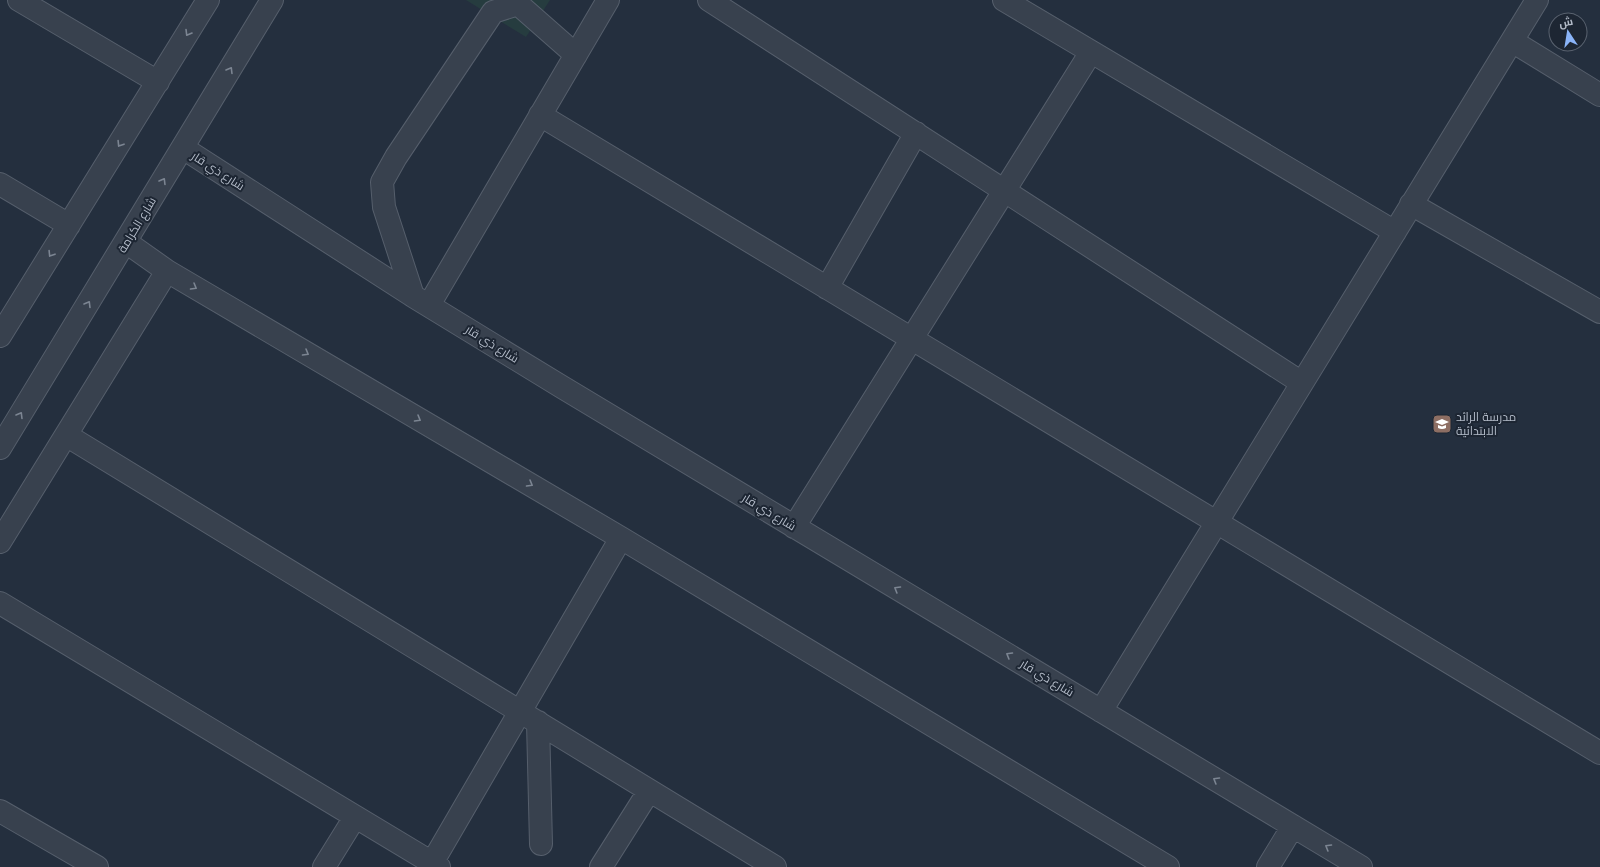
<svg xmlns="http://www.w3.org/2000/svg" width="1600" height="867" viewBox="0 0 1600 867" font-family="'Fira Sans',Cairo,sans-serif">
<rect width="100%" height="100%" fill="#242f3e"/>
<!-- garden -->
<path fill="#263c3f" d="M466 0H550L526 37Z"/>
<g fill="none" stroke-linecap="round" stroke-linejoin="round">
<defs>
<path id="minor" d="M19 0 158 82
M709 0 1302 383
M1004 0 1395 232
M1512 41 1600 95
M540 115 1600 753
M183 148 413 296 562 387 1361 867
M0 184 69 225
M1411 204 1600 312
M126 242 167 271 621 538 1168 867
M827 288 916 133
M413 296 384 207 382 182 396 157 493 12 518 4 576 55
M429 305 608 0
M0 336 208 0
M66 435 775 867
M0 448 272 0
M794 527 1091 52
M0 542 167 271
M0 603 439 867
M1101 711 1537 0
M538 722 541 844
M0 811 97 867
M432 863 621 538
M324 867 355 817
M601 867 649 791
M1268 867 1293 826"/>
</defs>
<!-- minor casing -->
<use href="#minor" stroke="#565f6c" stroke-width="24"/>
<!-- minor -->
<use href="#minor" stroke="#38414e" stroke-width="22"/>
</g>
<!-- one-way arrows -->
<defs><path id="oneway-chevron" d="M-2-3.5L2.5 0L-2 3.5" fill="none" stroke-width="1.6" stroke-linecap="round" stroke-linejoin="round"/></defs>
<g stroke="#7c8592">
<use href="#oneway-chevron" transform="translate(188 33) rotate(121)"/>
<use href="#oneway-chevron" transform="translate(230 70) rotate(-59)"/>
<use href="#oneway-chevron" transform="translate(120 144) rotate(122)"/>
<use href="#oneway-chevron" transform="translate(163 181) rotate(-59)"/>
<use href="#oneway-chevron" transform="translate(51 254) rotate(122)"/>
<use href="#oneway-chevron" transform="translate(194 287) rotate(30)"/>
<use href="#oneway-chevron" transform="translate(88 304) rotate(-59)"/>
<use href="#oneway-chevron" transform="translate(306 353) rotate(30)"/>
<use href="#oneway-chevron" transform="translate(20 415) rotate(-59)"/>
<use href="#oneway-chevron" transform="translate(418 419) rotate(30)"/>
<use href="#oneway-chevron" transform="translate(530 484) rotate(30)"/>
<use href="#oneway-chevron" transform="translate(897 589) rotate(-149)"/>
<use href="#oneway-chevron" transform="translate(1009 655) rotate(-149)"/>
<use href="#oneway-chevron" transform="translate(1216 780) rotate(-149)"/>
<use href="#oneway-chevron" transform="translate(1328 847) rotate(-149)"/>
</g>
<!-- icons -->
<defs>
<symbol id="school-square" viewBox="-11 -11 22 22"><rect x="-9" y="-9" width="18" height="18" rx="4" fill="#8d6e63" stroke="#1d2633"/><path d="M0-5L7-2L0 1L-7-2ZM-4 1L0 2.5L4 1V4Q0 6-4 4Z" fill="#fff"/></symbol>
</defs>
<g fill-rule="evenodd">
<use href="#school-square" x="1431" y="413" width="22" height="22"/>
</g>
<g text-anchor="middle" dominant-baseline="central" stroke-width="4" stroke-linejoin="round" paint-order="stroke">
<!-- street labels -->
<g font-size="12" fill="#b4bcc9" stroke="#1d2633">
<text transform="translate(218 171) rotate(33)">شارع ذي قار</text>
<text transform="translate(137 225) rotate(-59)">شارع الكرامة</text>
<text transform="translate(492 344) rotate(32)">شارع ذي قار</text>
<text transform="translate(769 512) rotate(31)">شارع ذي قار</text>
<text transform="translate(1047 678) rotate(31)">شارع ذي قار</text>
</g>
<!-- poi labels -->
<g font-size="12" fill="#b4bcc9" stroke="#1d2633" text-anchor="start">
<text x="1456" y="417">مدرسة الرائد<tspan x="1456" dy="14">الابتدائية</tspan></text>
</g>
</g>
<!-- north arrow -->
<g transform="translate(1568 32) rotate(348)"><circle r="19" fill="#1d2633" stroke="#59626f"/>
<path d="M0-3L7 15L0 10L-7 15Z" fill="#8ab4f8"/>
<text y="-6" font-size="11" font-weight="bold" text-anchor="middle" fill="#b4bcc9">ش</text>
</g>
</svg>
